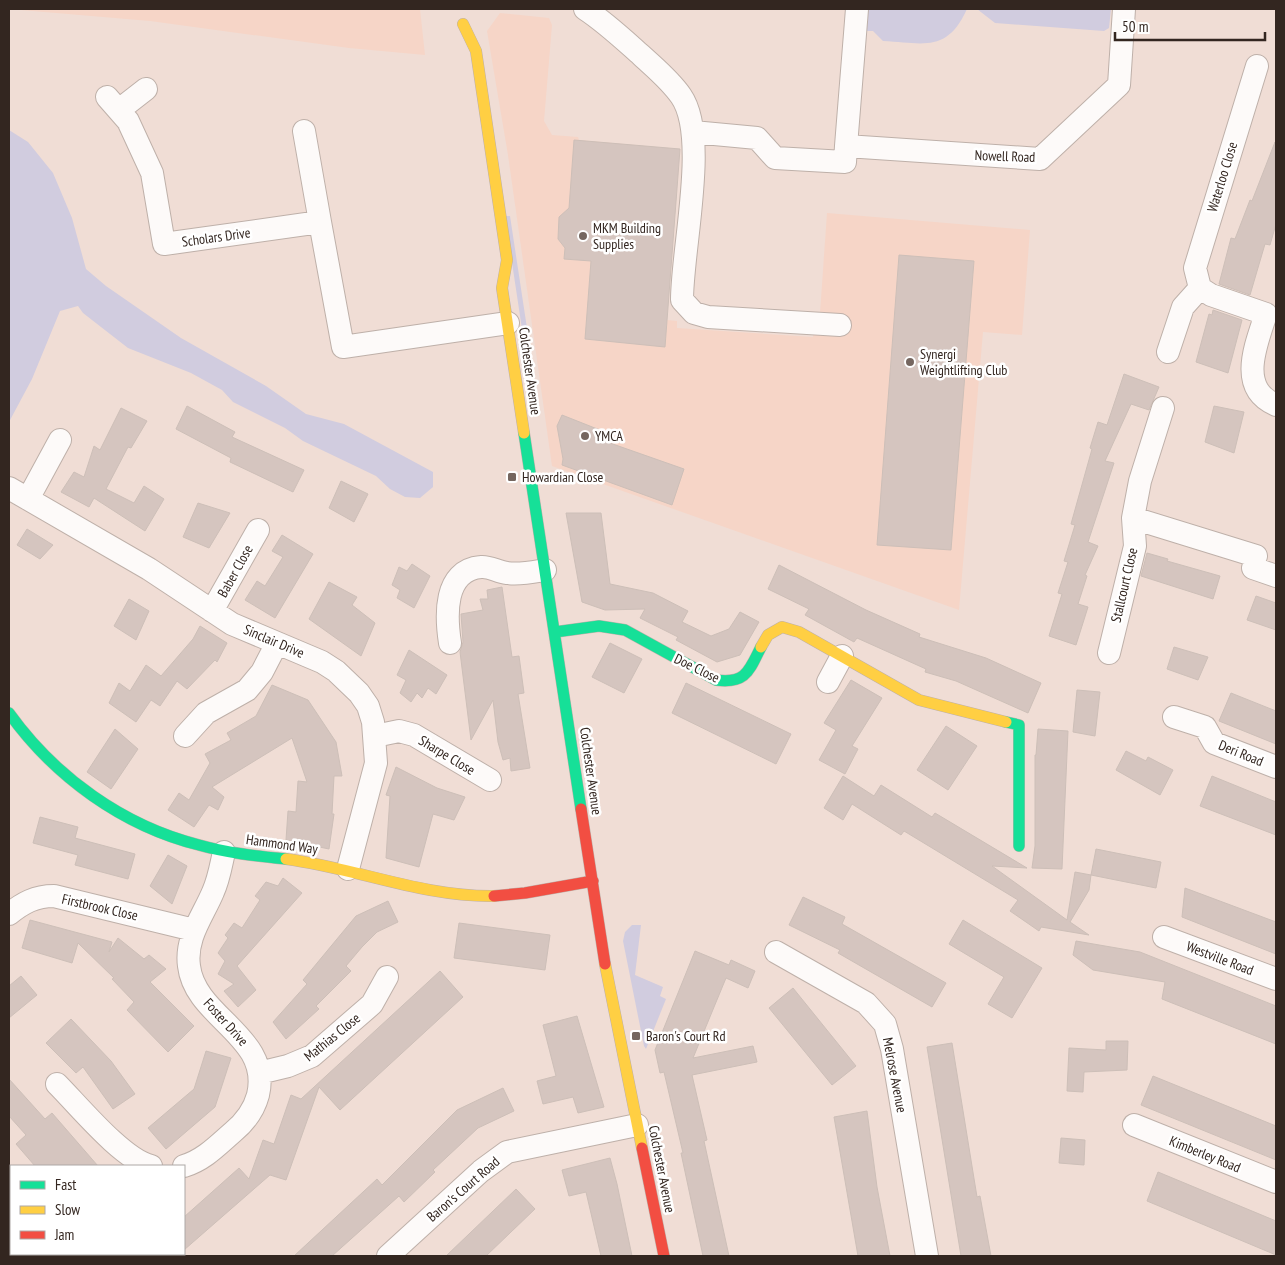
<svg xmlns="http://www.w3.org/2000/svg" width="1285" height="1265" viewBox="0 0 1285 1265" font-family="'PT Sans Narrow',sans-serif">
<rect width="100%" height="100%" fill="#f0ddd5"/>
<!-- built -->
<path fill="#f6d5c7" d="M9 9H420L425 55 349 48 150 21Z
M500 13 549 18 552 25 544 121 552 135 578 137 579 140 680 149 667 320 677 321V328L813 337 814 313H820L827 213 1030 230 1022 335 983 332 959 610 552 466 508 155 487 31Z"/>
<!-- green -->
<path fill="#d1ccdf" d="M866 9H967C947 53 924 43 883 41L873 31H866Z
M977 9H1111L1109 28 1104 31 995 23Z
M9 130 28 142 53 173 72 218 86 269 106 286 181 338 266 386 306 414 344 424 433 472V487L420 498 405 497 390 489 376 476 303 441 285 428 233 402 222 390 191 373 128 348 83 313 78 306 60 311 32 379 9 422Z
M505 216H510L530 348 525 349Z
M632 925H641L635 975 663 987 660 996 666 999 646 1049 644 1046 623 941 625 932Z"/>
<!-- building -->
<path fill="#d5c5bf" stroke="#cdbfb8" d="M574 140 680 149 665 347 585 339 591 261 564 259 565 248 558 239 559 217 569 208Z
M1275 142 1276 224 1270 245 1265 244 1250 295 1219 284 1231 238 1235 239 1250 200 1252 201Z
M899 255 974 261 951 550 877 545Z
M1213 310 1242 320 1228 373 1196 362 1209 314 1212 315Z
M1124 374 1159 387 1149 410 1131 404 1105 461 1114 463 1088 542 1098 546 1085 575 1087 576 1078 604 1088 607 1076 645 1049 636 1062 594 1058 593 1068 562 1064 561 1075 525 1071 524 1092 449 1090 448 1098 422 1107 425Z
M187 406 235 432 232 437 304 470 293 492 230 462 231 458 176 429Z
M1214 406 1244 412 1234 453 1205 442Z
M121 408 147 421 131 448 128 447 106 489 134 503 144 486 164 499 145 531 94 498 89 507 61 492 74 472 84 477 94 446 100 450Z
M562 415 610 434 607 442 684 469 672 505 562 465 563 459 557 426Z
M341 481 368 494 354 522 329 508Z
M198 503 230 513 209 548 183 537Z
M566 513H601L610 584 653 593 688 611 682 622 711 636 729 629 740 612 759 622 740 655 717 662 676 640 678 637 640 618 645 609 605 610 582 602Z
M27 529 53 545 40 559 17 545Z
M282 535 313 554 275 618 245 600 257 581 265 586 283 557 272 551Z
M1147 553 1168 559 1167 561 1220 576 1213 599 1141 576Z
M412 564 430 576 414 608 397 598 400 590 392 585 399 567 407 571Z
M779 565 866 610 920 634 919 637 986 658 1041 683 1028 713 956 681 925 672 926 669 857 638 854 642 805 615 809 609 768 589Z
M329 582 357 597 352 605 375 623 361 656 309 619Z
M502 587 512 657 519 656 524 693 518 694 530 768 511 771 510 758 503 760 498 742 493 700 471 740 460 652 463 642 461 614 483 610 480 599H488L487 590Z
M1256 596 1276 603V630L1247 620Z
M129 599 149 611 136 640 114 626Z
M200 626 227 643 217 662 215 660 187 689 177 681 160 706 151 700 136 722 109 703 119 683 130 691 146 665 161 676 193 639Z
M610 643 642 659 624 693 592 677Z
M1174 647 1208 657 1198 680 1167 669Z
M409 650 447 675 436 694 428 688 422 698 417 693 411 702 400 693 406 680 397 675Z
M851 680 882 698 852 746 858 749 845 774 819 760 836 730 824 723Z
M686 683 791 734 776 764 672 713Z
M272 685 308 700 336 742 342 776H334L332 814H334L329 849 286 840 288 811 296 812 298 781 307 782 292 738 212 787 224 797 218 810 209 805 194 827 168 810 179 793 189 800 210 763 205 754 231 740 227 733 256 716Z
M1077 690 1100 692 1095 736 1073 732Z
M1231 693 1276 711V744L1219 721Z
M946 726 977 746 948 790 917 770Z
M115 729 138 749 111 789 87 772Z
M1038 729 1068 731 1062 869 1032 868 1035 846V755H1036Z
M1126 751 1146 761 1148 757 1173 770 1160 795 1116 770Z
M396 767 437 788 465 797 454 820 433 814 419 867 386 858 390 796 386 795Z
M843 776 874 796 881 785 932 817 935 813 1027 868 992 866 1067 920 1075 872 1091 875 1089 890 1070 922 1089 935 1041 927 1039 931 1010 911 1018 900 904 831 901 835 852 804 843 820 824 808Z
M1212 776 1276 802V835L1200 806Z
M40 817 78 827 75 838 135 854 128 879 75 865 78 855 33 843Z
M1096 849 1161 862 1156 888 1091 875Z
M168 855 187 866 172 904 150 886Z
M283 878 302 893 237 966 256 990 238 1007 224 991 234 984 218 974 225 961 218 953 228 938 225 935 234 923 242 928 260 900 255 896 266 882 278 886Z
M1185 888 1276 922V954L1182 917Z
M803 897 845 917 842 924 946 983 932 1007 838 953 840 950 789 925Z
M388 901 398 922 377 932 362 947 346 966 351 971 316 1006 319 1009 286 1039 273 1022 307 984 303 980 356 916Z
M30 920 112 942 109 952 118 938 144 959 149 955 166 969 150 982 194 1026 168 1052 127 1010 134 1002 112 979 114 978 78 943 72 963 22 948Z
M963 920 1042 968 1012 1018 988 1004 1004 977 949 944Z
M459 923 550 935 545 970 454 958Z
M1076 941 1140 952 1276 1006V1044L1162 999 1165 982 1093 970 1073 955Z
M695 951 729 965 731 960 755 971 748 988 726 978 693 1058 753 1046 757 1062 692 1075 707 1140 704 1141 729 1256H703L681 1153H683L664 1072 660 1073 655 1050Z
M440 971 463 997 340 1110 319 1087 286 1180 270 1175 184 1250V1217L239 1168 249 1179 263 1140 274 1144 291 1095 301 1099Z
M21 976 37 995 9 1018V986Z
M793 988 856 1066 832 1085 769 1008Z
M577 1016 604 1107 578 1113 573 1097 543 1104 537 1081 556 1076 543 1025Z
M71 1019 111 1061 135 1094 113 1109 83 1067 76 1073 46 1043Z
M1106 1041H1128L1127 1070 1084 1072 1083 1092 1067 1091 1069 1048 1106 1050Z
M952 1043 977 1197 980 1196 991 1256H961L927 1047Z
M206 1051 231 1058 215 1107 166 1149 148 1128 194 1089Z
M1153 1076 1276 1126V1160L1141 1105Z
M9 1079 45 1119 52 1113 98 1166H35L16 1144 26 1135 9 1116Z
M503 1088 514 1111 478 1128 433 1170 435 1172 404 1202 399 1196 332 1256H294L377 1179 382 1185 457 1110Z
M867 1111 877 1187 890 1256H858L834 1117Z
M1061 1138 1085 1140 1084 1165 1059 1163Z
M610 1158 617 1184 632 1256H601L586 1192 569 1196 562 1170Z
M1158 1172 1276 1221V1255L1147 1201Z
M516 1189 535 1209 486 1256H446Z"/>
<g fill="none" stroke-linecap="round" stroke-linejoin="round">
<defs>
<path id="street" d="M585 9C605 22 623 39 641 55 655 68 670 80 681 96 709 136 682 248 682 300L694 313 708 317 840 325
M857 9 846 146 1040 159 1119 85 1124 9
M1257 66 1195 268 1200 288 1211 295 1266 314C1256 345 1237 388 1276 405
M107 97 128 121 152 173 164 244 320 222 343 347 508 323
M119 110 146 89
M304 131 320 222
M693 132 757 138 775 158 845 162 846 146
M1168 352 1183 307 1200 288
M9 488 149 569 232 624 322 662 336 671 359 693 368 706 373 722 376 763 348 869
M28 499 60 440
M1133 518 1256 556
M1253 568 1276 576
M212 611 258 530
M450 643C446 617 443 570 481 567 489 566 498 572 507 573 519 575 533 572 545 570
M1109 653 1135 546 1133 518 1140 481 1163 408
M828 682 842 656
M1174 717 1205 727 1214 743 1276 767
M185 736 206 713 247 690 262 672 277 643
M375 736 399 731 414 735 490 780
M9 914C23 903 35 896 54 896L194 930
M1164 937 1276 979
M776 952 866 1003 885 1024 892 1049 927 1256
M259 1073 288 1066 312 1056 372 1004 387 977
M57 1084C78 1105 123 1160 151 1166
M1134 1125 1276 1182
M184 1166C204 1160 218 1145 233 1132 245 1122 254 1110 258 1095 272 1036 195 1018 189 966 185 938 203 916 213 892 219 879 221 865 224 852
M388 1256 481 1171 507 1152 637 1125"/>
<path id="fast" d="M524 433 581 809
M555 632 599 626 625 630 716 680C746 684 749 671 761 647
M9 713C55 777 123 826 199 845 227 853 257 856 286 859
M1006 722 1019 725V846"/>
<path id="slow" d="M463 24 476 51 507 260 502 288 524 433
M761 647 768 635 782 627 799 632 919 700 1006 722
M286 859C356 868 422 897 494 896
M605 964 642 1148"/>
<path id="jam" d="M581 809 605 964
M494 896 525 893 593 881
M642 1148 664 1256"/>
</defs>
<!-- street casing -->
<use href="#street" stroke="#beb0a9" stroke-width="24"/>
<!-- fast casing -->
<use href="#fast" stroke="#beb0a9" stroke-width="12"/>
<!-- slow casing -->
<use href="#slow" stroke="#beb0a9" stroke-width="12"/>
<!-- jam casing -->
<use href="#jam" stroke="#beb0a9" stroke-width="12"/>
<!-- street -->
<use href="#street" stroke="#fdfaf9" stroke-width="22"/>
<!-- fast -->
<use href="#fast" stroke="#16e098" stroke-width="11"/>
<!-- slow -->
<use href="#slow" stroke="#ffcf43" stroke-width="11"/>
<!-- jam -->
<use href="#jam" stroke="#f24e42" stroke-width="11"/>
</g>
<!-- markers -->
<g fill="#75665f" stroke="#fff" stroke-width="2">
<circle cx="583" cy="236" r="5"/>
<circle cx="910" cy="362" r="5"/>
<circle cx="585" cy="436" r="5"/>
<rect x="507" y="472" width="10" height="10" rx="2.5"/>
<rect x="631" y="1031" width="10" height="10" rx="2.5"/>
</g>
<g text-anchor="middle" dominant-baseline="central" stroke-width="5" stroke-linejoin="round" paint-order="stroke">
<!-- street labels -->
<g font-size="14" fill="#332620" stroke="#fff">
<text transform="translate(1005 156) rotate(2)">Nowell Road</text>
<text transform="translate(1222 177) rotate(-73)">Waterloo Close</text>
<text transform="translate(216 237) rotate(-8)">Scholars Drive</text>
<text transform="translate(530 371) rotate(82)">Colchester Avenue</text>
<text transform="translate(235 571) rotate(-61)">Baber Close</text>
<text transform="translate(1124 585) rotate(-77)">Stallcourt Close</text>
<text transform="translate(274 641) rotate(23)">Sinclair Drive</text>
<text transform="translate(697 668) rotate(26)">Doe Close</text>
<text transform="translate(1241 753) rotate(22)">Deri Road</text>
<text transform="translate(447 755) rotate(31)">Sharpe Close</text>
<text transform="translate(591 771) rotate(82)">Colchester Avenue</text>
<text transform="translate(282 844) rotate(8)">Hammond Way</text>
<text transform="translate(100 907) rotate(13)">Firstbrook Close</text>
<text transform="translate(1220 958) rotate(21)">Westville Road</text>
<text transform="translate(226 1022) rotate(48)">Foster Drive</text>
<text transform="translate(332 1037) rotate(-39)">Mathias Close</text>
<text transform="translate(895 1075) rotate(79)">Melrose Avenue</text>
<text transform="translate(1205 1154) rotate(22)">Kimberley Road</text>
<text transform="translate(662 1169) rotate(79)">Colchester Avenue</text>
<text transform="translate(463 1189) rotate(-41)">Baron's Court Road</text>
</g>
<!-- poi labels -->
<g font-size="14" fill="#332620" stroke="#fff" text-anchor="start">
<text x="593" y="228">MKM Building<tspan x="593" dy="16">Supplies</tspan></text>
<text x="920" y="354">Synergi<tspan x="920" dy="16">Weightlifting Club</tspan></text>
<text x="595" y="436">YMCA</text>
<text x="522" y="477">Howardian Close</text>
<text x="646" y="1036">Baron's Court Rd</text>
</g>
</g>
<!-- border -->
<rect width="1285" height="1265" fill="none" stroke="#332620" stroke-width="20"/>
<!-- legend -->
<rect x="10" y="1165" width="175" height="90" fill="#ffffff" stroke="#ada8a6"/>
<rect x="20" y="1181" width="25" height="8" fill="#16e098" stroke="#ada8a6"/>
<text x="55" y="1190" font-size="15" fill="#332620">Fast</text>
<rect x="20" y="1206" width="25" height="8" fill="#ffcf43" stroke="#ada8a6"/>
<text x="55" y="1215" font-size="15" fill="#332620">Slow</text>
<rect x="20" y="1231" width="25" height="8" fill="#f24e42" stroke="#ada8a6"/>
<text x="55" y="1240" font-size="15" fill="#332620">Jam</text>
<!-- scale -->
<path d="M1115 32v8h150v-8" fill="none" stroke="#332620" stroke-width="2.5"/>
<text x="1122" y="32" font-size="15" fill="#332620" stroke="#ffffff" stroke-width="4" paint-order="stroke">50 m</text>
</svg>
